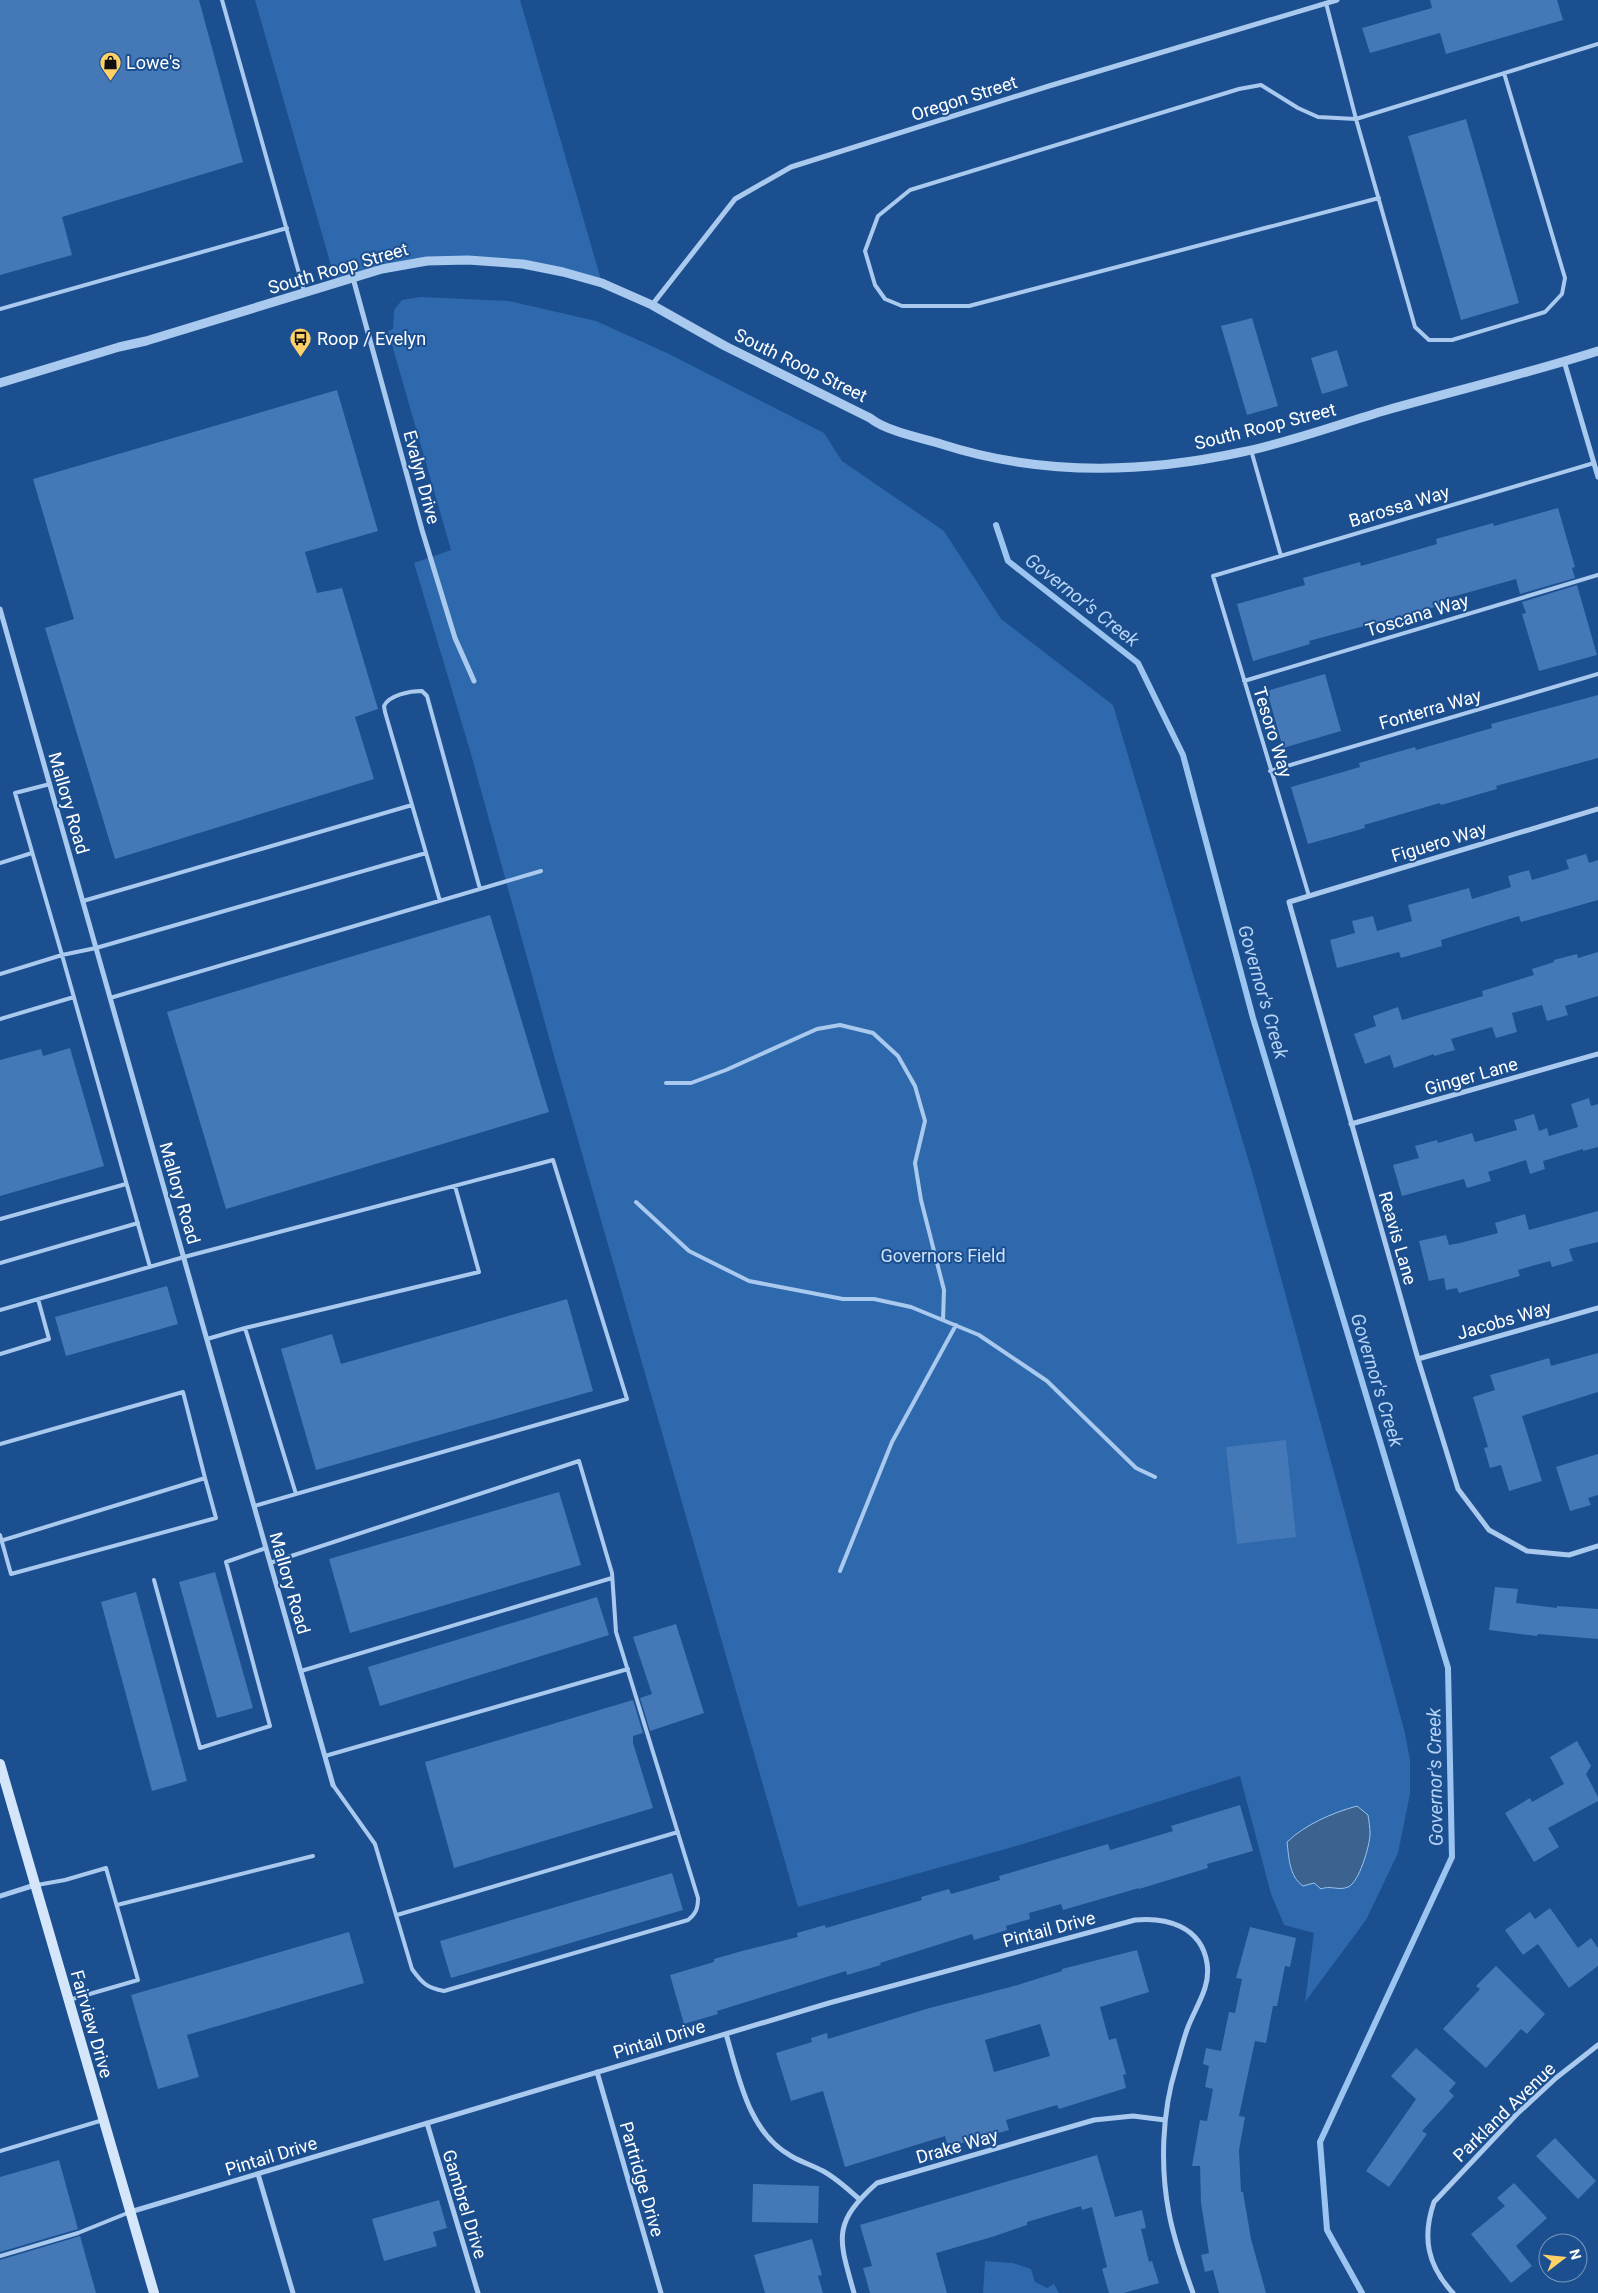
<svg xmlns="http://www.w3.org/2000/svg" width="1598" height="2293" viewBox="0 0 1598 2293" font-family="Roboto,sans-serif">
<rect width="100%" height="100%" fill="#1b4f8f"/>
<!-- green -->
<path fill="#2e69ad" d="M255 0H520L602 283 523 264 427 261 336 283Z
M420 297 509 301 596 321 667 353 824 433 842 461 944 531 1001 619 1113 705 1254 1179 1405 1733 1410 1760V1794L1398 1853 1366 1920 1305 2002 1314 1933 1284 1925 1271 1894 1240 1776 1023 1844 798 1907 556 1063 471 754 414 563 451 550 388 331 393 329 394 310 402 300Z
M985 2261 1013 2263 1031 2269 1035 2282 1047 2288 1054 2284 1059 2293H983Z"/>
<!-- water -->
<path fill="#3c6290" stroke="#9cc4f0" d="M1357 1806 1368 1815C1369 1821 1370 1828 1370 1834 1370 1845 1359 1883 1348 1887 1339 1891 1330 1885 1321 1889L1314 1883 1303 1886C1289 1876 1289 1858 1287 1842 1306 1824 1332 1813 1357 1806Z"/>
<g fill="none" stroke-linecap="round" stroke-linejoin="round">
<!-- stream -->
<path stroke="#9cc4f0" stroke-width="6" d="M996 525 1008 561 1138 663 1183 755 1253 1018 1448 1668 1452 1857 1320 2142 1327 2230 1362 2293"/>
</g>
<!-- building -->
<path fill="#4478b7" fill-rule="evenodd" d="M0 0H199L243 162 62 217 72 255 0 275Z
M1430 0H1557L1563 20 1446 54 1440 33 1370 53 1362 28 1432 8Z
M1466 119 1519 303 1461 320 1408 136Z
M1252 318 1278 406 1247 415 1221 326Z
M1337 350 1348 386 1322 394 1311 358Z
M337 390 378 531 305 552 317 593 342 588 378 709 355 717 374 779 115 859 45 628 74 619 33 479Z
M1558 508 1575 567 1572 568 1575 578 1520 594 1516 579 1441 600 1442 605 1309 641 1310 644 1253 661 1237 604 1305 585 1303 578 1360 562 1361 566 1437 544 1436 539 1493 523 1494 526Z
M1577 585 1597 655 1539 671 1522 614 1526 613 1522 602Z
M1325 674 1341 731 1283 748 1267 691Z
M1598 695V758L1496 786 1497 789 1441 805 1440 803 1364 825 1365 828 1308 844 1291 787 1360 767 1359 763 1415 747 1416 750 1492 728 1491 724Z
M1586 854 1589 863 1598 860V900L1521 922 1519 916 1441 940 1442 946 1401 958 1399 952 1337 968 1330 940 1355 933 1352 921 1373 916 1377 931 1412 921 1408 905 1469 888 1472 899 1511 887 1508 876 1529 870 1532 880 1569 869 1566 860Z
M490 915 549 1112 226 1209 167 1012Z
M1598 952V996L1565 1006 1568 1015 1547 1021 1542 1005 1512 1013 1517 1032 1496 1038 1492 1027 1451 1039 1455 1050 1434 1056V1054L1394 1068 1390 1055 1365 1064 1354 1034 1376 1026 1373 1016 1398 1007 1402 1020 1483 996 1482 991 1534 975 1532 969 1554 962V960L1577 954 1578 958Z
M70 1048 104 1166 0 1196V1060L41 1049 43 1056Z
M1589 1098 1591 1106 1598 1104V1147L1583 1151V1149L1543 1161 1545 1169 1530 1174 1526 1160 1488 1172 1491 1181 1467 1188 1464 1179 1402 1196 1393 1165 1419 1158 1415 1146 1437 1140 1438 1143 1472 1133 1475 1142 1517 1130 1514 1120 1534 1114 1539 1131 1547 1128 1549 1136 1578 1127 1571 1104Z
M1598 1211V1242L1569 1249 1573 1261 1552 1267 1550 1261 1518 1270 1520 1276 1459 1293 1457 1288 1446 1290 1444 1278 1429 1281 1419 1241 1446 1235 1449 1245 1460 1243 1498 1233 1495 1223 1525 1214 1529 1230Z
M167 1286 178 1324 66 1356 55 1317Z
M567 1299 593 1391 316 1470 281 1349 332 1334 341 1364Z
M1598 1353V1392L1522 1416 1542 1481 1509 1491 1501 1465 1490 1468 1484 1448 1488 1447 1473 1397 1495 1390 1490 1375 1549 1358 1551 1366Z
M1286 1440 1296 1537 1237 1544 1226 1447Z
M1598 1454V1495L1588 1498 1591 1505 1570 1511 1556 1467Z
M559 1492 581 1565 350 1633 329 1559Z
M215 1572 253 1708 217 1718 179 1582Z
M1495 1587 1518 1589 1516 1603 1557 1608V1606L1598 1609V1639L1538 1634 1537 1636 1489 1630Z
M136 1592 187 1781 152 1791 101 1602Z
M597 1597 609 1635 380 1706 368 1667Z
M676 1624 704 1713 650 1731 640 1698 652 1694 633 1637Z
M633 1700 643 1733 633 1736V1743L653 1808 454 1868 425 1762Z
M1577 1741 1591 1766 1586 1774 1598 1797V1801L1548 1828 1559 1847 1534 1862 1505 1813 1530 1798 1532 1802 1564 1784 1550 1757Z
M1240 1805 1253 1851 1207 1864 1208 1868 1139 1889V1888L1063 1910 1061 1904 1029 1913 1030 1919 1006 1926 1007 1930 974 1940 972 1934 880 1963 881 1965 847 1975 846 1971 717 2011 718 2014 684 2024 670 1975 714 1962V1959L742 1951 798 1937 797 1933 825 1925 826 1928 922 1900 921 1897 949 1889 951 1894 1000 1880 999 1876 1108 1844 1110 1850 1173 1831 1171 1826Z
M672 1873 683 1910 451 1978 440 1941Z
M1550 1908 1578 1948 1591 1938 1598 1948V1966L1569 1988 1538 1944 1523 1955 1505 1930 1530 1912 1535 1919Z
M1250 1927 1296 1938 1290 1967 1285 1966 1277 2006H1273L1266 2043 1255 2041 1239 2116 1245 2117 1239 2150 1241 2192H1243L1251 2239 1266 2293H1219L1213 2270 1205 2272 1201 2255 1209 2253 1201 2203 1200 2166H1192L1200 2120 1207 2121 1213 2089 1205 2087 1209 2066 1203 2064 1206 2048 1221 2051 1229 2012 1235 2013 1242 1979 1236 1978Z
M349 1932 364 1983 187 2035 199 2077 158 2089 131 1995Z
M1137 1950 1149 1992 1100 2007 1109 2040 1116 2038 1126 2074 1123 2075 1126 2088 1059 2109 1057 2105 1006 2120 1009 2130 948 2147 945 2136 845 2167 823 2091 791 2101 776 2053 812 2042 811 2038 827 2033 828 2039 926 2009 1014 1986 1062 1971V1969ZM1040 2024 1050 2056 994 2072 985 2040Z
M1496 1966 1545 2014 1527 2034 1521 2029 1486 2068 1443 2029 1480 1989 1476 1986Z
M1416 2048 1456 2083 1449 2091 1454 2096 1422 2131 1427 2134 1389 2187 1366 2171 1416 2099 1391 2076Z
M1555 2138 1596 2181 1578 2199 1536 2156Z
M1097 2155 1115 2217 1142 2210 1146 2228 1141 2229 1149 2262 1152 2261 1159 2283 1124 2293H1109L1102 2269 1107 2267 1092 2207 1082 2210 1081 2206 1027 2222V2225L992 2237 936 2253 947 2293H870L863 2268 872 2266 860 2225Z
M59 2160 78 2229 0 2252V2177Z
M1514 2183 1547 2218 1516 2246 1532 2266 1511 2283 1471 2234 1505 2206 1497 2198Z
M753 2184 819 2186 818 2223 752 2222Z
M439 2200 447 2228 433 2232 437 2246 384 2261 372 2219Z
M80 2236 96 2293H0V2260Z
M812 2239 822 2275 818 2276 823 2293H765L754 2255Z"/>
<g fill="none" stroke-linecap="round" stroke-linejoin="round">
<!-- service -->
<path stroke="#a9c9ee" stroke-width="4" d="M222 0 304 291
M1326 3 1356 119 1598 44
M1379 198 969 306H902L885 299 875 285 865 251 878 216 910 190 1239 89 1261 85 1298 108 1318 117 1356 119 1415 327 1429 340H1452L1545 312 1562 294 1565 278 1504 73
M0 309 287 228
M1251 450 1281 556
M1244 681 1598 575
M1270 771 1598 674
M0 863 32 853
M1309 896 1213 576 1594 463
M83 901 412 805
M440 901 385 712 384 706C389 695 410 691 422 691L427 696 480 889
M0 974 62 955 15 793 50 784
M110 998 541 871
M0 1019 74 997
M666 1083H691L726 1070 817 1029 840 1025 873 1033 898 1056 915 1086 925 1121 915 1163 921 1200 944 1290 943 1320
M636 1202 689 1251 749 1281 843 1299H874L911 1307 979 1335 1047 1381 1136 1468 1155 1477
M0 1219 126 1184
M0 1263 138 1223
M150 1267 62 955 96 948 426 853
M0 1310 184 1257 553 1160 627 1399 254 1506
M207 1339 245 1328
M0 1354 49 1339 38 1299
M0 1444 183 1392 205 1478 0 1541
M296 1494 245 1328 479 1272 455 1186
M0 1535 11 1574 216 1518 205 1478
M270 1563 579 1461 612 1573 616 1632 698 1898C698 1908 696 1914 688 1920L444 1991C427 1988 422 1983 412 1969L375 1844 333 1785
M840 1571 892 1442 956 1325
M154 1580 200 1748 270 1726 226 1562 266 1548
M301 1671 612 1578
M325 1756 628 1669
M37 1885 65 1880 106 1868 138 1980 69 2000
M117 1905 313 1856
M397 1915 678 1832
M0 2151 103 2120
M0 2256 78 2233 130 2212"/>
<!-- minor -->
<path stroke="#a9c9ee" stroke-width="5" d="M353 278 422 530 455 638 474 681
M652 305 735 199 791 167 1049 86 1337 0
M1564 361 1598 477
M0 609 333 1785
M1598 809 1289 902 1418 1359 1458 1489 1489 1530 1527 1551 1569 1555 1598 1546
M1351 1124 1598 1054
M1418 1359 1598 1308
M0 1896 35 1885
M726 2034C739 2077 748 2132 791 2156 801 2162 812 2165 823 2171 836 2178 848 2189 859 2199
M597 2072 661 2293
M427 2123 478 2293
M258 2174 293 2293
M130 2212 829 2003 1135 1920C1166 1917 1201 1926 1207 1963 1211 1987 1196 2006 1188 2027 1183 2040 1180 2054 1176 2067 1162 2112 1160 2167 1169 2213 1174 2241 1184 2267 1193 2293
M854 2293C839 2239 831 2224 877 2183L1094 2120 1133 2116 1165 2120
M1453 2293C1427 2265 1422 2237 1434 2202L1517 2114 1556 2078 1598 2045"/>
<!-- tertiary -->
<path stroke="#a9c9ee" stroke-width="9" d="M0 383 119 347 146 341 382 269 427 261 468 260 523 264 563 272 602 283 652 305 725 346 870 418C886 431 921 438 941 444 1040 476 1141 474 1242 452 1291 442 1339 424 1387 410 1458 390 1529 373 1598 351"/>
<!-- secondary -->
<path stroke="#d6e6fa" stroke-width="10" d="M0 1764 154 2293"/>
</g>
<!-- icons -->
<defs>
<symbol id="shop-pin" viewBox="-11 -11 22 30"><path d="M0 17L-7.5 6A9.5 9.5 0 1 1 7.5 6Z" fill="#ffd166" stroke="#1b4f8f"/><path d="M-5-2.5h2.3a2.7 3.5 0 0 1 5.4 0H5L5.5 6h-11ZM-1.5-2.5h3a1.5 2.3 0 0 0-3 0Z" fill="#111"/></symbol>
<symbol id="bus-pin" viewBox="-11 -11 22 30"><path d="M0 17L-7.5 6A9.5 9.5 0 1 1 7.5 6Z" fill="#ffd166" stroke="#1b4f8f"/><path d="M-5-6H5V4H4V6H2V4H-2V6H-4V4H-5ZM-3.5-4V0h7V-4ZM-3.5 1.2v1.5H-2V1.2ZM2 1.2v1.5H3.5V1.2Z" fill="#111"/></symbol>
</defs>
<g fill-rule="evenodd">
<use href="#shop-pin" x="98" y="50" width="25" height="34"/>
<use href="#bus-pin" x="288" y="326" width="25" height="34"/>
</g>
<g text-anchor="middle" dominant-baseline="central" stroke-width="4" stroke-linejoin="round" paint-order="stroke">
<!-- poi labels -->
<g font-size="18" fill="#fff" stroke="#1b4f8f" text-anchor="start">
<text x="126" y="62">Lowe's</text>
<text x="317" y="338">Roop / Evelyn</text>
</g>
<!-- street labels -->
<g font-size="18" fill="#fff" stroke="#1b4f8f">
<text transform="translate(964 98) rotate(-18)">Oregon Street</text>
<text transform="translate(338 268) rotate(-16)">South Roop Street</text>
<text transform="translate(801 365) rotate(26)">South Roop Street</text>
<text transform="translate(1265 426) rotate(-14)">South Roop Street</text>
<text transform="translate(422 477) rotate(75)">Evalyn Drive</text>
<text transform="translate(1399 506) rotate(-17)">Barossa Way</text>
<text transform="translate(1417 615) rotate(-17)">Toscana Way</text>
<text transform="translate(1430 709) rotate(-16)">Fonterra Way</text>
<text transform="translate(1273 732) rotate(73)">Tesoro Way</text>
<text transform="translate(69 803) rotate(74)">Mallory Road</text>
<text transform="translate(1439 842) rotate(-17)">Figuero Way</text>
<text transform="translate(1471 1076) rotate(-16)">Ginger Lane</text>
<text transform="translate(180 1193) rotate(74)">Mallory Road</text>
<text transform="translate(1398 1238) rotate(74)">Reavis Lane</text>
<text transform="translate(1504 1320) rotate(-16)">Jacobs Way</text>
<text transform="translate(290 1583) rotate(74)">Mallory Road</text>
<text transform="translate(1049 1929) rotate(-15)">Pintail Drive</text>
<text transform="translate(92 2024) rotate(74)">Fairview Drive</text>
<text transform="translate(659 2039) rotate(-17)">Pintail Drive</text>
<text transform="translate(1504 2112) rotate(-44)">Parkland Avenue</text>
<text transform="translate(957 2146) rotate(-16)">Drake Way</text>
<text transform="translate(271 2156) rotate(-17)">Pintail Drive</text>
<text transform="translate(642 2179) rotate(74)">Partridge Drive</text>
<text transform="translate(465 2204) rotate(73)">Gambrel Drive</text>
</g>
<!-- park labels -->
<g font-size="18" fill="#cfe3fa" stroke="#1b4f8f">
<text x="943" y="1255">Governors Field</text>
</g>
<!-- water labels -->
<g font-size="19" font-style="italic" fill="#b5d3f5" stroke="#1b4f8f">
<text transform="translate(1082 600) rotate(38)">Governor's Creek</text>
<text transform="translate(1263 992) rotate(74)">Governor's Creek</text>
<text transform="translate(1377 1380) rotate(73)">Governor's Creek</text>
<text transform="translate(1435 1777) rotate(-91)">Governor's Creek</text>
</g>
</g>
<!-- north arrow -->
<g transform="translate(1563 2258) rotate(74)"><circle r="24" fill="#1b4f8f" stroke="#7695bc"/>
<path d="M0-4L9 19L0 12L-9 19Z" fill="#ffd166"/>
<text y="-8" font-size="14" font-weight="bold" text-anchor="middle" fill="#ffffff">N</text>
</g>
</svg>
